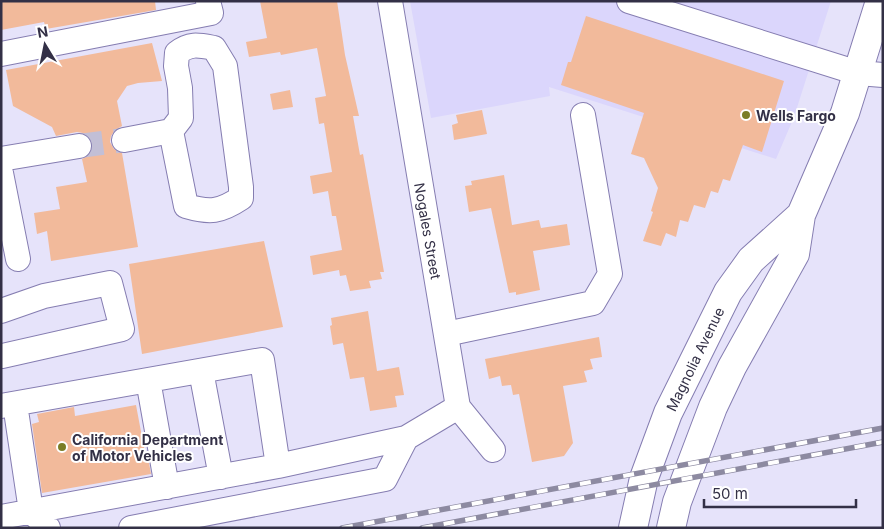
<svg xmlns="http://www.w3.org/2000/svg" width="884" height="529" viewBox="0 0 884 529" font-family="Inter,sans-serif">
<rect width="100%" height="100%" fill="#e6e3fa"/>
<!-- built -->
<path fill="#dbd6fc" d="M410 1H831L794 117 776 159 549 87 550 96 431 118Z"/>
<!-- building -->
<path fill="#f2ba9b" d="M1 1H155L156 10 46 29 44 22 1 30Z
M260 1H337L345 55 359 116H353L360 155 363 154 384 272H380L382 279 369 281 371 288 350 291 346 275 340 276 339 270 313 275 310 256 342 250 336 216H332L328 191 313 194 310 176 332 172 324 123 319 124 315 98 326 96 317 48 281 55 280 52 249 57 246 42 267 38Z
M586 16 784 81 762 152 743 145 730 181 723 179 718 193 711 191 705 208 694 205 688 222 680 220 676 237 666 233 661 246 643 241 653 212 651 211 658 188 644 158 631 154 644 113 561 85 568 62H571Z
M152 43 162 81 138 83 127 86 117 101 122 126 115 130 111 136 110 142 114 149 122 153 138 247 51 261 47 231 37 234 34 213 60 209 56 187 87 182 82 159 88 156 92 151V143L89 137 83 133 77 132 56 136 52 127 13 106 6 70Z
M290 90 293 107 273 110 270 94Z
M482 110 487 134 454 140 452 125 458 123 456 115Z
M504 175 512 225 539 220 541 228 567 224 570 245 533 251 540 290 516 295V292L509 293 491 208 469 212 465 186 472 185 471 181Z
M264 241 283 327 142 354 129 264Z
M368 311 377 371 399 367 404 395 395 396 397 407 370 411 364 377 350 379 343 343 333 345 330 326 332 325 331 318Z
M599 337 602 357 590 359 593 369 584 371 587 382 563 386 573 443 564 456 532 462 519 394 513 395 511 385 502 386 500 376 489 379 485 359Z
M136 405 145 453 147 452 151 474 42 493 32 424 39 422 37 414 74 407 75 416Z"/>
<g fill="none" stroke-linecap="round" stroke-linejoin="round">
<!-- minor-tunnel -->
<path stroke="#c2bfd6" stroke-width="24" stroke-dasharray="24 12" stroke-linecap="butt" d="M79 146 124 140"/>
<defs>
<path id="minor" d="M390 1 458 407 493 450
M629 1 858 73 883 75
M1 54 211 13 208 1
M124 140 171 131 181 118 180 88 176 66 177 53C190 43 198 45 214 48L225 66 241 187V198C220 212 210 213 186 206L171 131
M1 159 79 146
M1 173 18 259
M1 311 44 296 110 283 122 329 2 356
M446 334 593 303 610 274 583 115
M201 371 221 477
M148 380 167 487
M15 404 31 511 48 528
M1 406 262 360 278 466 406 438 458 407
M1 517 278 466
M131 528 385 479 406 438"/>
<path id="major" d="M633 528 644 478 668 413 728 292 751 260 801 215
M671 528 677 502 713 407 732 367 795 254 801 215 845 113 880 1"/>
</defs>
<!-- minor casing -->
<use href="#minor" stroke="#857db1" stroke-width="26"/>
<!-- major casing -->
<use href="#major" stroke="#857db1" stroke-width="30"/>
<!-- minor -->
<use href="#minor" stroke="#fff" stroke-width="24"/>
<!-- major -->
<use href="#major" stroke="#fff" stroke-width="28"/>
<defs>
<path id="rail" d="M342 528 883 428
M422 528 883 442"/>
</defs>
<!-- rail casing -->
<use href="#rail" stroke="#8d8aa1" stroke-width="5.5"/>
<!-- rail -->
<use href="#rail" stroke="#fff" stroke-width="4" stroke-dasharray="11" stroke-linecap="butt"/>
</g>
<!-- markers -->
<g fill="#7b7d26" stroke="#fff" stroke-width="2">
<circle cx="746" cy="115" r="5"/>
<circle cx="62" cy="447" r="5"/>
</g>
<g text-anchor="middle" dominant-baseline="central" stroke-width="4" stroke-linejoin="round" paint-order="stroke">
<!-- poi labels -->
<g font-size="14" font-weight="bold" fill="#333046" stroke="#fff" text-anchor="start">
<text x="756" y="115">Wells Fargo</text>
<text x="72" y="439">California Department<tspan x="72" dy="16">of Motor Vehicles</tspan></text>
</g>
<!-- street labels -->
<g font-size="14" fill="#333046" stroke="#fff">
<text transform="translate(428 231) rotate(80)">Nogales Street</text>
<text transform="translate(695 359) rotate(-64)">Magnolia Avenue</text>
</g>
</g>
<!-- border -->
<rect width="884" height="529" fill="none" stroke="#333046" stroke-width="5"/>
<!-- north arrow -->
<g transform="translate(45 45) rotate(350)" stroke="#ffffff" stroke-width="4" paint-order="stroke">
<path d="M0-4L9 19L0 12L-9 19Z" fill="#333046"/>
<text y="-8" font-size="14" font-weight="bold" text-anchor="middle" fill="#333046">N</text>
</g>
<!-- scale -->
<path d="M704 499v8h152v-8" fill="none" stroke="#333046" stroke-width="2.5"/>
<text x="712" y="499" font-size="15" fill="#333046" stroke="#ffffff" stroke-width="4" paint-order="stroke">50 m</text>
</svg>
